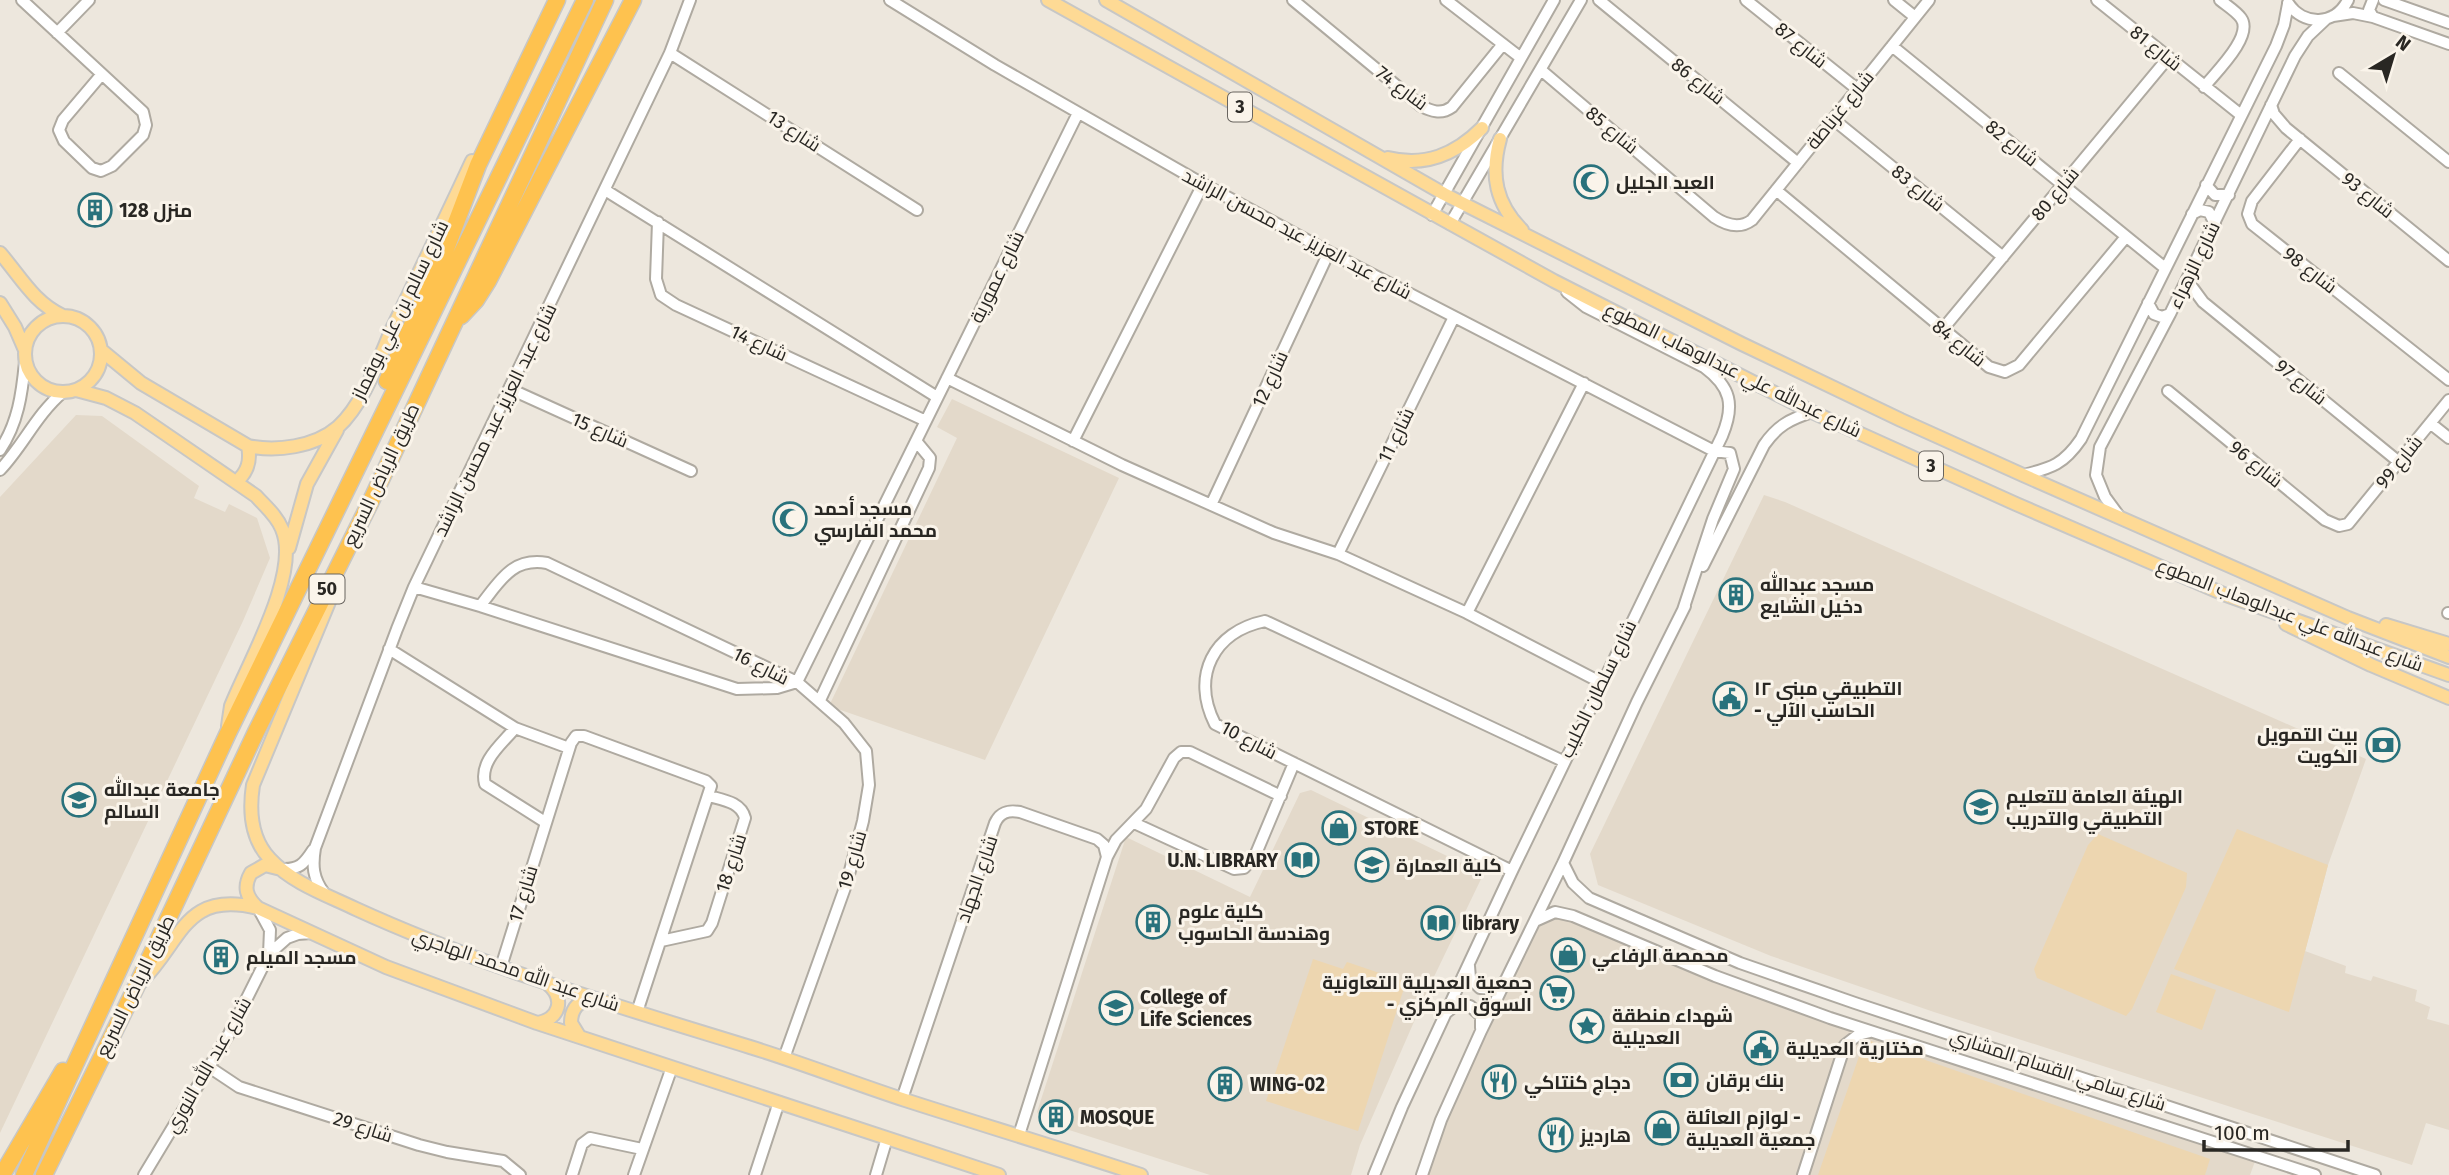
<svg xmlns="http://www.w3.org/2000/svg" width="2449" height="1175" viewBox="0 0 2449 1175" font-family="'Fira Sans',Cairo,sans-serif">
<rect width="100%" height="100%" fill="#ede7dd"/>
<!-- built -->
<path fill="#e3d9ca" d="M952 399 1119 478 985 760 829 706 957 438 937 427Z
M76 415 102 416 199 486 194 498 225 512 229 504 257 518 270 558 243 621 0 1133V497Z
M1764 495 1785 502 2366 759 2328 865 2305 951 2346 966 2345 973 2371 981 2373 976 2417 990 2415 1001 2430 1007 2427 1019 2449 1025V1130L2426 1123 2412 1165 1934 1012 1771 956 1598 885 1590 854Z
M1311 790 1480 872 1481 879 1431 983 1360 1145 1351 1175H1210L1044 1122 1037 1112 1126 837 1250 897 1300 793Z
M1555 912 1812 1012 2257 1156 2250 1175H1422L1534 922Z"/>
<!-- green -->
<path fill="#edd6b0" d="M2237 829 2328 865 2289 1012 2174 969Z
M2098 834 2187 873 2186 887 2132 1009 2126 1016 2037 978 2034 969 2088 845Z
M1313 959 1343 969 1347 962 1406 982 1358 1131 1266 1101Z
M2171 974 2216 990 2202 1030 2156 1012Z
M1865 1039 2210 1159 2205 1175H1818Z"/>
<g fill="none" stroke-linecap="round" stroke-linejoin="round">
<defs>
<path id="minor" d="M22 0 143 112 146 125 143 135 112 166 101 171 92 168 64 141 59 130 63 120 102 74
M890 0 995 65 1203 184 1329 252 1714 451 1730 453 1734 469 1713 519 1683 610
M1293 0 1421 106C1431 111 1441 115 1452 107L1503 44
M1446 0 1521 58
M1599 0 1798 163
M1746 0 1857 89
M1894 0 1915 17
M2097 0 2241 115
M2384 0 2449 23
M2288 3C2303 26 2335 26 2348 0
M2333 16 2353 13 2373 17 2449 44
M2373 17 2369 10 2373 0
M57 33 89 0
M1892 46 2165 268
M670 53 917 210
M1541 70 1714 217C1726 225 1740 229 1752 220L1929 0
M2339 73 2449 162
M2204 87C2215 73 2254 36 2241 18 2236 11 2226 5 2220 0
M2271 105 2274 114 2286 128 2449 261
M1833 119 2003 257
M2300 139 2252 201 2248 214 2252 224 2449 380
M2206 185 2215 195H2229
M605 190 937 397
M1776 190 1989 367 2005 372 2019 365 2125 238
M2192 214 2200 210 2209 212 2215 224
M1432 215 1554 0
M658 222 656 279 661 295 676 305 926 421
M1450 224 1581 0
M2188 278 2192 287 2203 302 2399 462
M2148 303 2154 314 2162 317 2170 314
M1942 330 2168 58
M947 378 1122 465 1274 533 1338 554 1467 613 1602 683
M510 389 691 471
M2168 391 2325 520 2339 526 2348 524 2449 400
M2430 423 2449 438
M1073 441 1203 184
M0 450C18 423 22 394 25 362
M0 470C23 446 36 415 63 392
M2023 475C2052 468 2064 464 2081 439L2276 46 2284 25 2288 4
M1211 505 1329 252
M2119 516 2105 497 2096 475 2100 447 2170 314 2295 56 2308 36 2326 19
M1338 554 1454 317
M1703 566 1764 445C1777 426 1790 419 1812 412
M414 587 480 606 737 689 777 688 797 682
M480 606C500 581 512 557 547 563L797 682 844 723 866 751 869 785 863 821 847 882 784 1058
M1467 613 1584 383
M2448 613H2449
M389 649 515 728 569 748
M797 682 1078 113
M820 700 929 468 930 458 916 441
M515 728C502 744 479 761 485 784L545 822
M1134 823 1234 869 1244 868 1255 856 1294 763
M1563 863 1573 883 1589 898 1740 963 1855 1003 2375 1175
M281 869C299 870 304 864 313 850
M1512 871 1215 724C1191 676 1213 632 1265 621L1563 761
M324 893C313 878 312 866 315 848L397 629 414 587 670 53 690 0
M258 908 270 930 269 954
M1535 921 1555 912 1573 916 1715 976 1830 1018 2315 1175
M661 941 707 931 712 923 745 818C741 802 723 800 709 796
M1469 966 1470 978 1480 988 1494 989 1504 982
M501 967 571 743 576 736H584L706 781 711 786 637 1012
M1447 1012 1456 1005 1470 1006 1481 1016V1028
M209 1067 239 1087 419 1145 447 1152 503 1161 520 1175
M902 1099 995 823C1000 812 1008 810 1020 812L1097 839 1104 845 1107 857
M1019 1135 1107 857 1116 840 1146 809 1174 758 1181 752H1190L1281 796
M144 1175 229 1034 269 954 287 938 298 934 311 933
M572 1175 582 1144 590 1138 642 1149
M634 1175 672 1067
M755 1175 779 1102
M876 1175 887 1138
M1374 1175 1402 1107 1512 871 1722 436C1735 405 1731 387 1704 367L1586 307 1567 292
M1422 1175 1441 1120 1481 1031 1563 863 1637 702 1685 606
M1803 1175 1845 1045 1858 1035 1870 1032"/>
<path id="major" d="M1048 0 1554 281 1812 412 2016 504 2226 595 2449 675
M1106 0 1444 194 1742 344 1901 420 2023 475 2348 618 2449 657
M1500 139C1490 175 1496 204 1522 230
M1388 158C1425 167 1455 155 1482 128
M0 253C20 276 34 303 63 316
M0 303 15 327 25 350
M25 354a38 38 0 1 1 76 0a38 38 0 1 1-76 0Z
M101 350 141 383 248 446C276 452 315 447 338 427 363 405 379 359 392 329 419 273 446 217 472 161
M76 390 106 398 135 413 256 496C265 506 277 516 282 529 301 573 248 663 231 706L228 726
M236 482C248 472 251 461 248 446
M289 548 307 484 337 430
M329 602 253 785C249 811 251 839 270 859 292 883 327 895 356 909 483 967 617 1006 750 1047 802 1063 853 1083 905 1100 983 1125 1062 1149 1141 1175
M2286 624 2371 665 2449 698
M2386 625 2449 644
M258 908C246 897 243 887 251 873L265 865 281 869
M141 982C183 940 184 890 258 908L386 967 537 1023 999 1175
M538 1023C560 1019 565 998 548 984
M579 1036 571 1023C571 1007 580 999 595 999"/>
<path id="highway" d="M461 316 476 300 488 281 633 0
M387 381 446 249 478 165 557 0
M2 1175 63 1071
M24 1175 228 733 585 0
M44 1175 136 987 256 732 371 501 605 0"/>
</defs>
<!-- minor casing -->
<use href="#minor" stroke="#afaaa1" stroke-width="14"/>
<!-- major casing -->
<use href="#major" stroke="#c7c7c6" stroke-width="16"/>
<!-- highway casing -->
<use href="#highway" stroke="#c7c7c6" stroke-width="19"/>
<!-- minor -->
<use href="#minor" stroke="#fff" stroke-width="10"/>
<!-- major -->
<use href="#major" stroke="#feda95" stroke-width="12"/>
<!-- highway -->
<use href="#highway" stroke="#fec24f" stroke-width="16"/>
</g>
<!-- icons -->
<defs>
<symbol id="mosque-ring" viewBox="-11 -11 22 22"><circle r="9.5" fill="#faf4ea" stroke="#29727c" stroke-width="1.5"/><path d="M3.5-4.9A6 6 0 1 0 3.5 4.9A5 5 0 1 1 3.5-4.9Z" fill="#29727c"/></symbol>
<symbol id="building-ring" viewBox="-11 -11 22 22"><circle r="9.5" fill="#faf4ea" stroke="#29727c" stroke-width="1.5"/><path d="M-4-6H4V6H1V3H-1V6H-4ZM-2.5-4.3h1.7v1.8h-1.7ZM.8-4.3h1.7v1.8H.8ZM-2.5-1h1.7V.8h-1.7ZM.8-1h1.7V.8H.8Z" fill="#29727c"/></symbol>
<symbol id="civic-ring" viewBox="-11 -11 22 22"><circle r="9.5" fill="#faf4ea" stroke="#29727c" stroke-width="1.5"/><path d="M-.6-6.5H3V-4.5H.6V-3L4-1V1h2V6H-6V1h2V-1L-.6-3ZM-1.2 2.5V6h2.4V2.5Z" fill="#29727c"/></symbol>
<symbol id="bank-ring" viewBox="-11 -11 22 22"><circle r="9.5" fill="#faf4ea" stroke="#29727c" stroke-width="1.5"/><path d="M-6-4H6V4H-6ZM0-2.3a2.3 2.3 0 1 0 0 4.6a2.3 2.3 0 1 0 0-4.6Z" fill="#29727c"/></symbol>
<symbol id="university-ring" viewBox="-11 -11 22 22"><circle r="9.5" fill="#faf4ea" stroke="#29727c" stroke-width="1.5"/><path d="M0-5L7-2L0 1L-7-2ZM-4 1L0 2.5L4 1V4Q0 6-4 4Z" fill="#29727c"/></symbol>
<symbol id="shop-ring" viewBox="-11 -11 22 22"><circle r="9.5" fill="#faf4ea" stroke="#29727c" stroke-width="1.5"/><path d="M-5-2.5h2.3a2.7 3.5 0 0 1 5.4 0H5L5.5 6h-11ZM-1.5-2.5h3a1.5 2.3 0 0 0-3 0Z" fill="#29727c"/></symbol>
<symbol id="library-ring" viewBox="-11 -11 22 22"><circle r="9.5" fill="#faf4ea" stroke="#29727c" stroke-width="1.5"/><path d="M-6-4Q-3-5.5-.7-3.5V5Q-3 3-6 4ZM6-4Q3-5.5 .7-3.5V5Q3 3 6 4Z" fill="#29727c"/></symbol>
<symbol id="supermarket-ring" viewBox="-11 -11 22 22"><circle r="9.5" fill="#faf4ea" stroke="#29727c" stroke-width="1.5"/><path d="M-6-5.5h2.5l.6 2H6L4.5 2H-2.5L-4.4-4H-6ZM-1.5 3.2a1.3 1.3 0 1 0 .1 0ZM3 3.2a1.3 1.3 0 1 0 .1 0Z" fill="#29727c"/></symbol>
<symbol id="sight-ring" viewBox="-11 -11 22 22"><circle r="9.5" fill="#faf4ea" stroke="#29727c" stroke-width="1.5"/><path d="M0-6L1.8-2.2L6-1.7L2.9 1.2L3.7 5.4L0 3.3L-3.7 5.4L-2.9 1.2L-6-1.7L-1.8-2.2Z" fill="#29727c"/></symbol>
<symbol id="restaurant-ring" viewBox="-11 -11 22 22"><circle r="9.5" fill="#faf4ea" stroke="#29727c" stroke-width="1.5"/><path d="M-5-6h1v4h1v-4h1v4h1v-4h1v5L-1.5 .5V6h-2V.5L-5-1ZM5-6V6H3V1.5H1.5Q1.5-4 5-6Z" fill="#29727c"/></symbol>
</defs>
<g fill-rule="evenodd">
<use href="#mosque-ring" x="1572" y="163" width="38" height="38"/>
<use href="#building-ring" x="76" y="191" width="38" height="38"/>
<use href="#mosque-ring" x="771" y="500" width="38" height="38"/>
<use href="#building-ring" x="1717" y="576" width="38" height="38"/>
<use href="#civic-ring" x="1711" y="680" width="38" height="38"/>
<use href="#bank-ring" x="2364" y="726" width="38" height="38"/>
<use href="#university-ring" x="60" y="781" width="38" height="38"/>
<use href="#university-ring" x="1962" y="788" width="38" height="38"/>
<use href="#shop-ring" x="1320" y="809" width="38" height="38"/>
<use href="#library-ring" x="1283" y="841" width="38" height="38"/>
<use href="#university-ring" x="1353" y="846" width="38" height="38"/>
<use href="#building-ring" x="1134" y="903" width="38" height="38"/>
<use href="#library-ring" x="1419" y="904" width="38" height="38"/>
<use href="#shop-ring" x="1549" y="936" width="38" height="38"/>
<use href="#building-ring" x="202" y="938" width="38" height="38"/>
<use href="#supermarket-ring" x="1538" y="974" width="38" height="38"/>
<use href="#university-ring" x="1097" y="989" width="38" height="38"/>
<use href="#sight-ring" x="1568" y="1007" width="38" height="38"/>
<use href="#civic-ring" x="1742" y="1029" width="38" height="38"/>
<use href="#bank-ring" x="1662" y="1061" width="38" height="38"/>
<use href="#restaurant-ring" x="1480" y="1063" width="38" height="38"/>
<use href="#building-ring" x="1206" y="1065" width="38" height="38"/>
<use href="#building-ring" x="1037" y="1098" width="38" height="38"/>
<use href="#shop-ring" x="1643" y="1109" width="38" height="38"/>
<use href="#restaurant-ring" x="1537" y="1116" width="38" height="38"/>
</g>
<g text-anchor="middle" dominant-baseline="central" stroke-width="6" stroke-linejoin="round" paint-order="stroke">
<!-- shield labels -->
<g fill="#faf4ea" stroke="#68645f" stroke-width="2">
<rect x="1228" y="92.5" width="24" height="29" rx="5"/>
<rect x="1919" y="451.5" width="24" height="29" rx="5"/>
<rect x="309.5" y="574.5" width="35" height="29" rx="5"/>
</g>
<g font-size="18" font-weight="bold" fill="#292723">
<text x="1240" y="107">3</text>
<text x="1931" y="466">3</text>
<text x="327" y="589">50</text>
</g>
<!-- street labels -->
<g font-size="19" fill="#292723" stroke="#faf4ea">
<text transform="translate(1801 45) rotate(39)">شارع 87</text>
<text transform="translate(2156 48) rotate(39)">شارع 81</text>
<text transform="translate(1698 81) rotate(39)">شارع 86</text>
<text transform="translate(1402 88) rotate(37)">شارع 74</text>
<text transform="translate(1840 110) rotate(-51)">شارع غرناطة</text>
<text transform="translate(1612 130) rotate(40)">شارع 85</text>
<text transform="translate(794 131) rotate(33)">شارع 13</text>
<text transform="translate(2012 143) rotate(39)">شارع 82</text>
<text transform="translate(1918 188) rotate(39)">شارع 83</text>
<text transform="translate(2055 194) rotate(-50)">شارع 80</text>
<text transform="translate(2368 195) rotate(39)">شارع 93</text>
<text transform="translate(1297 234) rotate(28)">شارع عبد العزيز عبد محسن الراشد</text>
<text transform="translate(2194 265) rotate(-64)">شارع الزهراء</text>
<text transform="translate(2310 270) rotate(38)">شارع 98</text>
<text transform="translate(997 277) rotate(-64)">شارع عمورية</text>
<text transform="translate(400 310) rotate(-64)">شارع سالم بن علي بوقماز</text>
<text transform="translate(759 343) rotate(25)">شارع 14</text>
<text transform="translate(1959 343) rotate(39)">شارع 84</text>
<text transform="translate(1733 370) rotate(26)">شارع عبدالله علي عبدالوهاب المطوع</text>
<text transform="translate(1270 379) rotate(-65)">شارع 12</text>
<text transform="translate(2301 382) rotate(39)">شارع 97</text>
<text transform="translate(495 420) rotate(-64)">شارع عبد العزيز عبد محسن الراشد</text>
<text transform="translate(600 430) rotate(24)">شارع 15</text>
<text transform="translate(1396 435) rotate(-64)">شارع 11</text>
<text transform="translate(2399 462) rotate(-51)">شارع 99</text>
<text transform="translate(2256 464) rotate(39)">شارع 96</text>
<text transform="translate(381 475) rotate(-65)">طريق الرياض السريع</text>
<text transform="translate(2290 615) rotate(21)">شارع عبدالله علي عبدالوهاب المطوع</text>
<text transform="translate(761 666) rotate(27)">شارع 16</text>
<text transform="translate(1598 689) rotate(-64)">شارع سلطان الكليب</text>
<text transform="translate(1249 740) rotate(28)">شارع 10</text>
<text transform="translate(852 860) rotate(-74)">شارع 19</text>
<text transform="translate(731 863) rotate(-72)">شارع 18</text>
<text transform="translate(977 879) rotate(-71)">شارع الجهاد</text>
<text transform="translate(523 894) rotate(-73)">شارع 17</text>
<text transform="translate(516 970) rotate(19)">شارع عبد الله محمد الهاجري</text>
<text transform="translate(135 986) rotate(-64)">طريق الرياض السريع</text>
<text transform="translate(208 1065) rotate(-60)">شارع عبد الله النوري</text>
<text transform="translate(2058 1070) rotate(18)">شارع سامي القسام المشاري</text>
<text transform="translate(363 1127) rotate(18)">شارع 29</text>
</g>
<!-- poi labels -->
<g font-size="19" font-weight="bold" fill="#292723" stroke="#faf4ea" text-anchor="start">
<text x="1616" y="182">العبد الجليل</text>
<text x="119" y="210">منزل 128</text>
<text x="814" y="508">مسجد أحمد<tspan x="814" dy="22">محمد الفارسي</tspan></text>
<text x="1760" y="584">مسجد عبدالله<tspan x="1760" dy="22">دخيل الشايع</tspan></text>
<text x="1754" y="688">التطبيقي مبنى ١٢<tspan x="1754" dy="22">- الحاسب الآلي</tspan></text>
<text x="2358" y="734" text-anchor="end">بيت التمويل<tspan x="2358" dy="22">الكويت</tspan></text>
<text x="104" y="789">جامعة عبدالله<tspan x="104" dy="22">السالم</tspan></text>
<text x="2006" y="796">الهيئة العامة للتعليم<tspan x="2006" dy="22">التطبيقي والتدريب</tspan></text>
<text x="1364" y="828">STORE</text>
<text x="1278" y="860" text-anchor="end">U.N. LIBRARY</text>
<text x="1396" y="865">كلية العمارة</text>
<text x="1178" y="911">كلية علوم<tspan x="1178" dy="22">وهندسة الحاسوب</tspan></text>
<text x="1462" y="923">library</text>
<text x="1592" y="955">محمصة الرفاعي</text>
<text x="246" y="957">مسجد الميلم</text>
<text x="1532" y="982" text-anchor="end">جمعية العديلية التعاونية<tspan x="1532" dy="22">- السوق المركزي</tspan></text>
<text x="1140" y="997">College of<tspan x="1140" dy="22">Life Sciences</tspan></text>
<text x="1612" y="1015">شهداء منطقة<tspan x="1612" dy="22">العديلية</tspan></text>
<text x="1786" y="1048">مختارية العديلية</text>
<text x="1706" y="1080">بنك برقان</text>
<text x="1524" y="1082">دجاج كنتاكي</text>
<text x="1250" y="1084">WING-02</text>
<text x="1080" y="1117">MOSQUE</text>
<text x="1686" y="1117">لوازم العائلة -<tspan x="1686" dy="22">جمعية العديلية</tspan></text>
<text x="1580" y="1135">هارديز</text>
</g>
</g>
<!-- north arrow -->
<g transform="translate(2393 56) rotate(38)" stroke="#faf4ea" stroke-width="5" paint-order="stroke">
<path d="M0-5L12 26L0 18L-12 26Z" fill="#292723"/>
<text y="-10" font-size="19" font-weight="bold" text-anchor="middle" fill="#292723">N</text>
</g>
<!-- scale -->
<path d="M2204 1140v10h144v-10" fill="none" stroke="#292723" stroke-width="3.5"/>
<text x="2214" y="1140" font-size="21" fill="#292723" stroke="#faf4ea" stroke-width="5" paint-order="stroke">100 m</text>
</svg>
